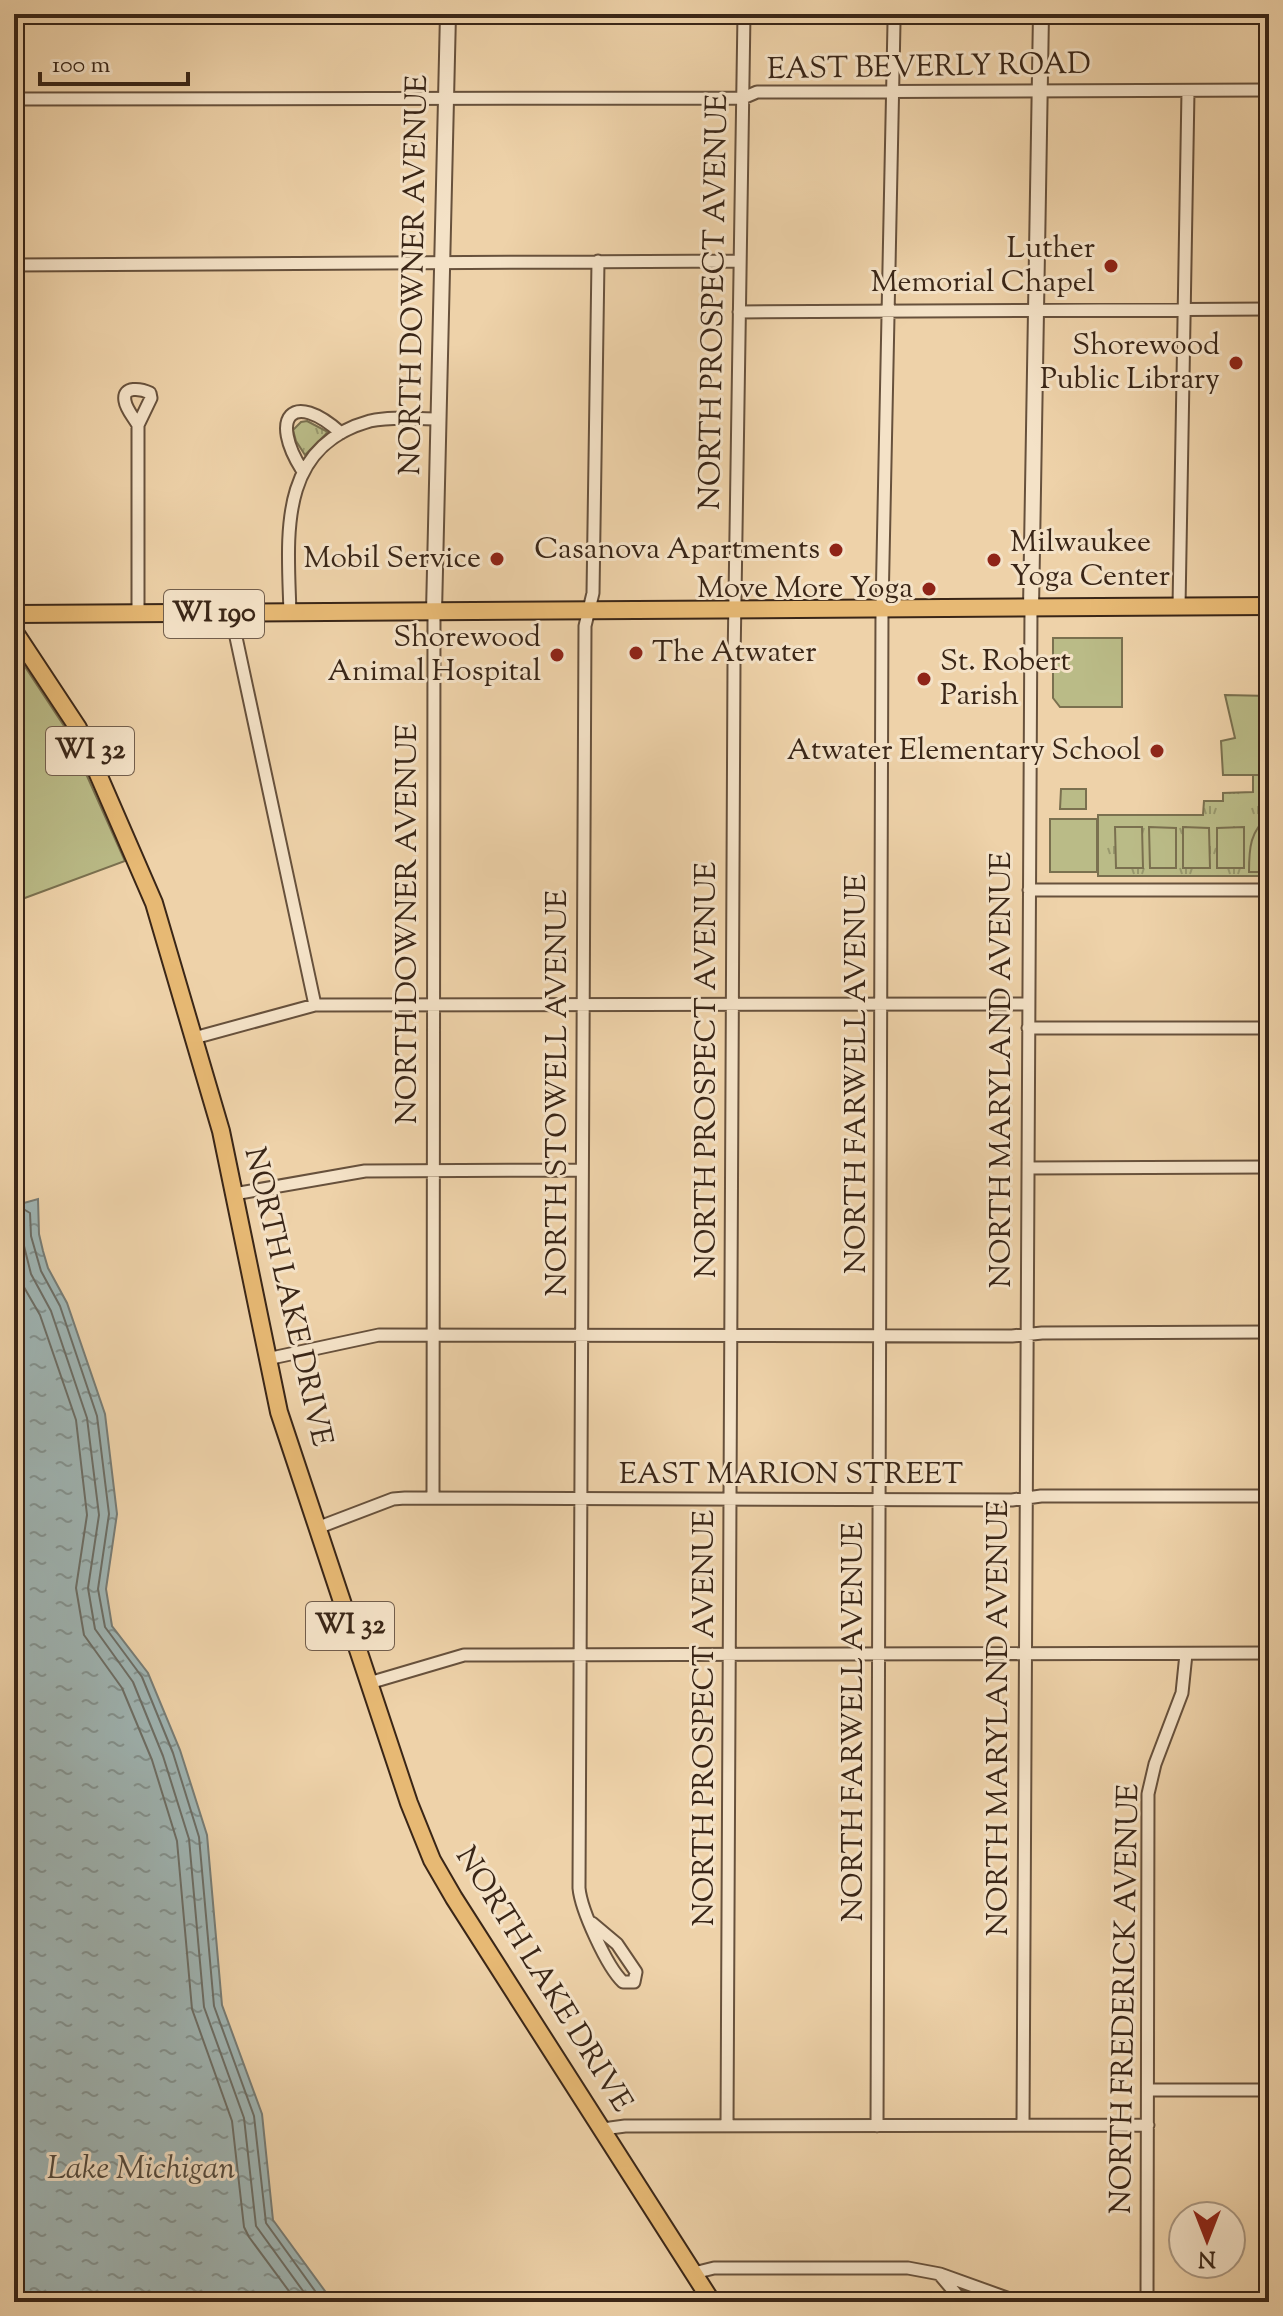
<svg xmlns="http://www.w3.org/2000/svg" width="1283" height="2316" viewBox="0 0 1283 2316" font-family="'Sorts Mill Goudy',serif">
<defs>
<pattern id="grass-tufts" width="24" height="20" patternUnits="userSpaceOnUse" patternTransform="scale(2)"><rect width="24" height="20" fill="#babb87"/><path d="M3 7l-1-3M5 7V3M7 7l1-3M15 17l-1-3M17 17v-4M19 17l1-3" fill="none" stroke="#98986d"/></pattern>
<pattern id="water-ripples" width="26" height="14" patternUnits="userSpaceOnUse" patternTransform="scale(2)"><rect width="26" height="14" fill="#9fb5b4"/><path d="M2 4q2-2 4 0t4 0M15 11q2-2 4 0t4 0" fill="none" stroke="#839391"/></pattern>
</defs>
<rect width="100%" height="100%" fill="#eed2a9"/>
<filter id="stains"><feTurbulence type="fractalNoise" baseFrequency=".0025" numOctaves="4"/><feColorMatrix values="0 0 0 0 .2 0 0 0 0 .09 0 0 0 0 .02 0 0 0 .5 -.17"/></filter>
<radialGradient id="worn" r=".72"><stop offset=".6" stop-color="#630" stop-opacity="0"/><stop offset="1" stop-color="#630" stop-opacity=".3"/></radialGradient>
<!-- grass -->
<path fill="url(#grass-tufts)" stroke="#7a704f" stroke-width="2" d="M307 421 328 432 305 455 296 441 293 430 301 422Z
M1253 774 1269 775V876H1098V815H1203L1204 801H1223V793L1253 792Z"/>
<!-- park -->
<path fill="#babb87" stroke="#7a704f" stroke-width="2" d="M1053 638H1122V707H1060L1053 698Z
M14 650 66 729 125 861 14 902Z
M1225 695 1269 696V775H1223L1221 741 1235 738Z
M1061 789H1086V809H1060Z
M1269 816V872H1249C1249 848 1250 831 1269 816Z
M1050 819H1097V872H1050Z
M1115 827H1142L1143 868H1116Z
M1149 827 1176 828V868H1150Z
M1183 827 1209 828 1210 868H1183Z
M1244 827V868H1217V828Z"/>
<!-- water -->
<path fill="url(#water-ripples)" stroke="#777c75" stroke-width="2" d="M14 1146 21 1171 24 1203 38 1199 39 1234 43 1251 48 1268 67 1303 105 1414 117 1514 106 1589 112 1626 148 1673 180 1750 207 1835 222 2005 262 2114 273 2220 333 2302H14Z"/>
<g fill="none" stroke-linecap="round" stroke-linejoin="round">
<!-- shore -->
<path stroke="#6c6e66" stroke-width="2" d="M14 1182C16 1204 11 1202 30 1213L31 1236 41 1271 60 1306 97 1416 109 1514 98 1589 105 1627 142 1677 173 1753 199 1837 214 2006 254 2116 266 2223 323 2302
M14 1217 21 1222 22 1238 31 1274 51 1311 87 1418 99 1515 88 1588 95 1629 133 1682 163 1756 189 1839 204 2007 244 2118 256 2226 311 2302
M14 1260 21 1282 40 1315 76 1420 87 1515 76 1588 84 1635 122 1688 152 1760 177 1841 192 2009 232 2121 244 2227 249 2237 297 2302"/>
<defs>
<path id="minor" d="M14 99 743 98 757 92 1269 90
M14 265 739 261
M739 312 1269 309
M302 470C269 418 292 389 341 433
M1179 607 1188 91
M231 614 315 1005
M290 614C288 537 276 447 370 421 392 416 416 419 439 419
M138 615V425L151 398 150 393C142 389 122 385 125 401 126 409 134 418 138 425
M1029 890H1269
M1028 1028H1269
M194 1038 315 1005 1028 1004
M1028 1168 1269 1167
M234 1194 365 1171 581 1170
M267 1359 379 1335 1012 1336 1042 1333 1269 1332
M433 1498 434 612
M317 1528 393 1499 405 1498 1012 1500 1041 1496H1269
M369 1683 464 1655 1269 1653
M592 1923 617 1944 636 1972 634 1982H623C607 1967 581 1910 579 1888L585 626 593 593 598 261
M1148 2090H1269
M1023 2125 1031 608
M727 2126 734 662 744 14
M877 2126 882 609 894 23
M603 2129 625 2126 1148 2125
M694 2273 714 2268H908L940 2274 1018 2302
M940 2275 963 2302
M1147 2302 1148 1794 1155 1764 1182 1693 1186 1654"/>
<path id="tertiary" d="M1031 608 1041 14
M434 612 448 14"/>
<path id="primary" d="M14 614 1269 606
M14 631 78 728 154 903 221 1131 279 1412 409 1803 432 1860 454 1898 712 2302"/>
</defs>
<!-- minor casing -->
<use href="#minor" stroke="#67513c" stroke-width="15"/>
<!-- tertiary casing -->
<use href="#tertiary" stroke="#67513c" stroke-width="18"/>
<!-- primary casing -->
<use href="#primary" stroke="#3a2617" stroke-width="20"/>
<!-- minor -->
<use href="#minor" stroke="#f4e2c7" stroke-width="11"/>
<!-- tertiary -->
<use href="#tertiary" stroke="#f4e2c7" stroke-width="14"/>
<!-- primary -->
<use href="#primary" stroke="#e7b974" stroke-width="16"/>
</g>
<!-- markers -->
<g fill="#8f2418" stroke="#f4e2c7" stroke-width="3">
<circle cx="1111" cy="266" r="8"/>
<circle cx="1236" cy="363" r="8"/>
<circle cx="836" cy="550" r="8"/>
<circle cx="497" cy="559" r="8"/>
<circle cx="994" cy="560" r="8"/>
<circle cx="929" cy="589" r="8"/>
<circle cx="636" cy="653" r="8"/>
<circle cx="557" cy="655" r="8"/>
<circle cx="924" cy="679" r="8"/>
<circle cx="1157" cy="751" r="8"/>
</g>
<g text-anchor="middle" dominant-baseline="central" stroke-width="6" stroke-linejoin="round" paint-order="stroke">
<!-- shield labels -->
<g fill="#f4e2c7" stroke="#725e4c" stroke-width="2">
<rect x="164" y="590" width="100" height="48" rx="6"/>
<rect x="46" y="727" width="88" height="48" rx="6"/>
<rect x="306" y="1602" width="88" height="48" rx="6"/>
</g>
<g font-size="28" font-weight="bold" fill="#3a2617">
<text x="214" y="614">WI 190</text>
<text x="90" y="751">WI 32</text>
<text x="350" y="1626">WI 32</text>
</g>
<!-- street labels -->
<g font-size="30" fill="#3a2617" stroke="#f4e2c7">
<text transform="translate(929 68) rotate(-1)">EAST BEVERLY ROAD</text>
<text transform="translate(415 275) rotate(-89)">NORTH DOWNER AVENUE</text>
<text transform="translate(715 302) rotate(-89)">NORTH PROSPECT AVENUE</text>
<text transform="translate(408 924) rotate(-90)">NORTH DOWNER AVENUE</text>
<text transform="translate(707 1070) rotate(-90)">NORTH PROSPECT AVENUE</text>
<text transform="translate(1002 1070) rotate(-90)">NORTH MARYLAND AVENUE</text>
<text transform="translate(857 1074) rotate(-90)">NORTH FARWELL AVENUE</text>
<text transform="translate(558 1093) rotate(-90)">NORTH STOWELL AVENUE</text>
<text transform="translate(287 1297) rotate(77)">NORTH LAKE DRIVE</text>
<text x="791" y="1475">EAST MARION STREET</text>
<text transform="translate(705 1718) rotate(-90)">NORTH PROSPECT AVENUE</text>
<text transform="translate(999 1718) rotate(-90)">NORTH MARYLAND AVENUE</text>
<text transform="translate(854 1722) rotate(-90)">NORTH FARWELL AVENUE</text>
<text transform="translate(543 1980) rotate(58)">NORTH LAKE DRIVE</text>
<text transform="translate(1126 1999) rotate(-89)">NORTH FREDERICK AVENUE</text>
</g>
<!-- poi labels -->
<g font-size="30" fill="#3a2617" stroke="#f4e2c7" text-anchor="end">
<text x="1095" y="249">Luther<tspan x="1095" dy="34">Memorial Chapel</tspan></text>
<text x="1220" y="346">Shorewood<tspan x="1220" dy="34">Public Library</tspan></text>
<text x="1010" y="543" text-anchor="start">Milwaukee<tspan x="1010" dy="34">Yoga Center</tspan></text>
<text x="820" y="550">Casanova Apartments</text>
<text x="481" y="559">Mobil Service</text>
<text x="913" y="589">Move More Yoga</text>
<text x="541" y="638">Shorewood<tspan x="541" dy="34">Animal Hospital</tspan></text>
<text x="652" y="653" text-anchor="start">The Atwater</text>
<text x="940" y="662" text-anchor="start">St. Robert<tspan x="940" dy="34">Parish</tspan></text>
<text x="1141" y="751">Atwater Elementary School</text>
</g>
<!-- water labels -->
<g font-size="32" font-style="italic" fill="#534a3e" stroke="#f4e2c7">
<text x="141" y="2170">Lake Michigan</text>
</g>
</g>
<!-- margin -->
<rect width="1283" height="2316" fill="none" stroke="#eed2a9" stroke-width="48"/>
<rect x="16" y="16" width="1251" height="2284" fill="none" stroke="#3a2617" stroke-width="4"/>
<rect x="24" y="24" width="1235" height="2268" fill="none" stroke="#3a2617" stroke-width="2"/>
<!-- north arrow -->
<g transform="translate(1207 2240) rotate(180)"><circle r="38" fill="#f4e2c7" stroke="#aa9781" stroke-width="2"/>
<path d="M0-6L14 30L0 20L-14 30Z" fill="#8f2418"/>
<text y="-12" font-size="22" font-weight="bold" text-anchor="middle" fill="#3a2617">N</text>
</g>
<!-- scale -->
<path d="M40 72v12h148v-12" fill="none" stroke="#3a2617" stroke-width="4"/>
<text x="52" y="72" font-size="24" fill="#3a2617" stroke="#f4e2c7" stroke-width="6" paint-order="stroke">100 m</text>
<rect width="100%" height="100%" filter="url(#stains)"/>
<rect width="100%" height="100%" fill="url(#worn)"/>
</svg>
